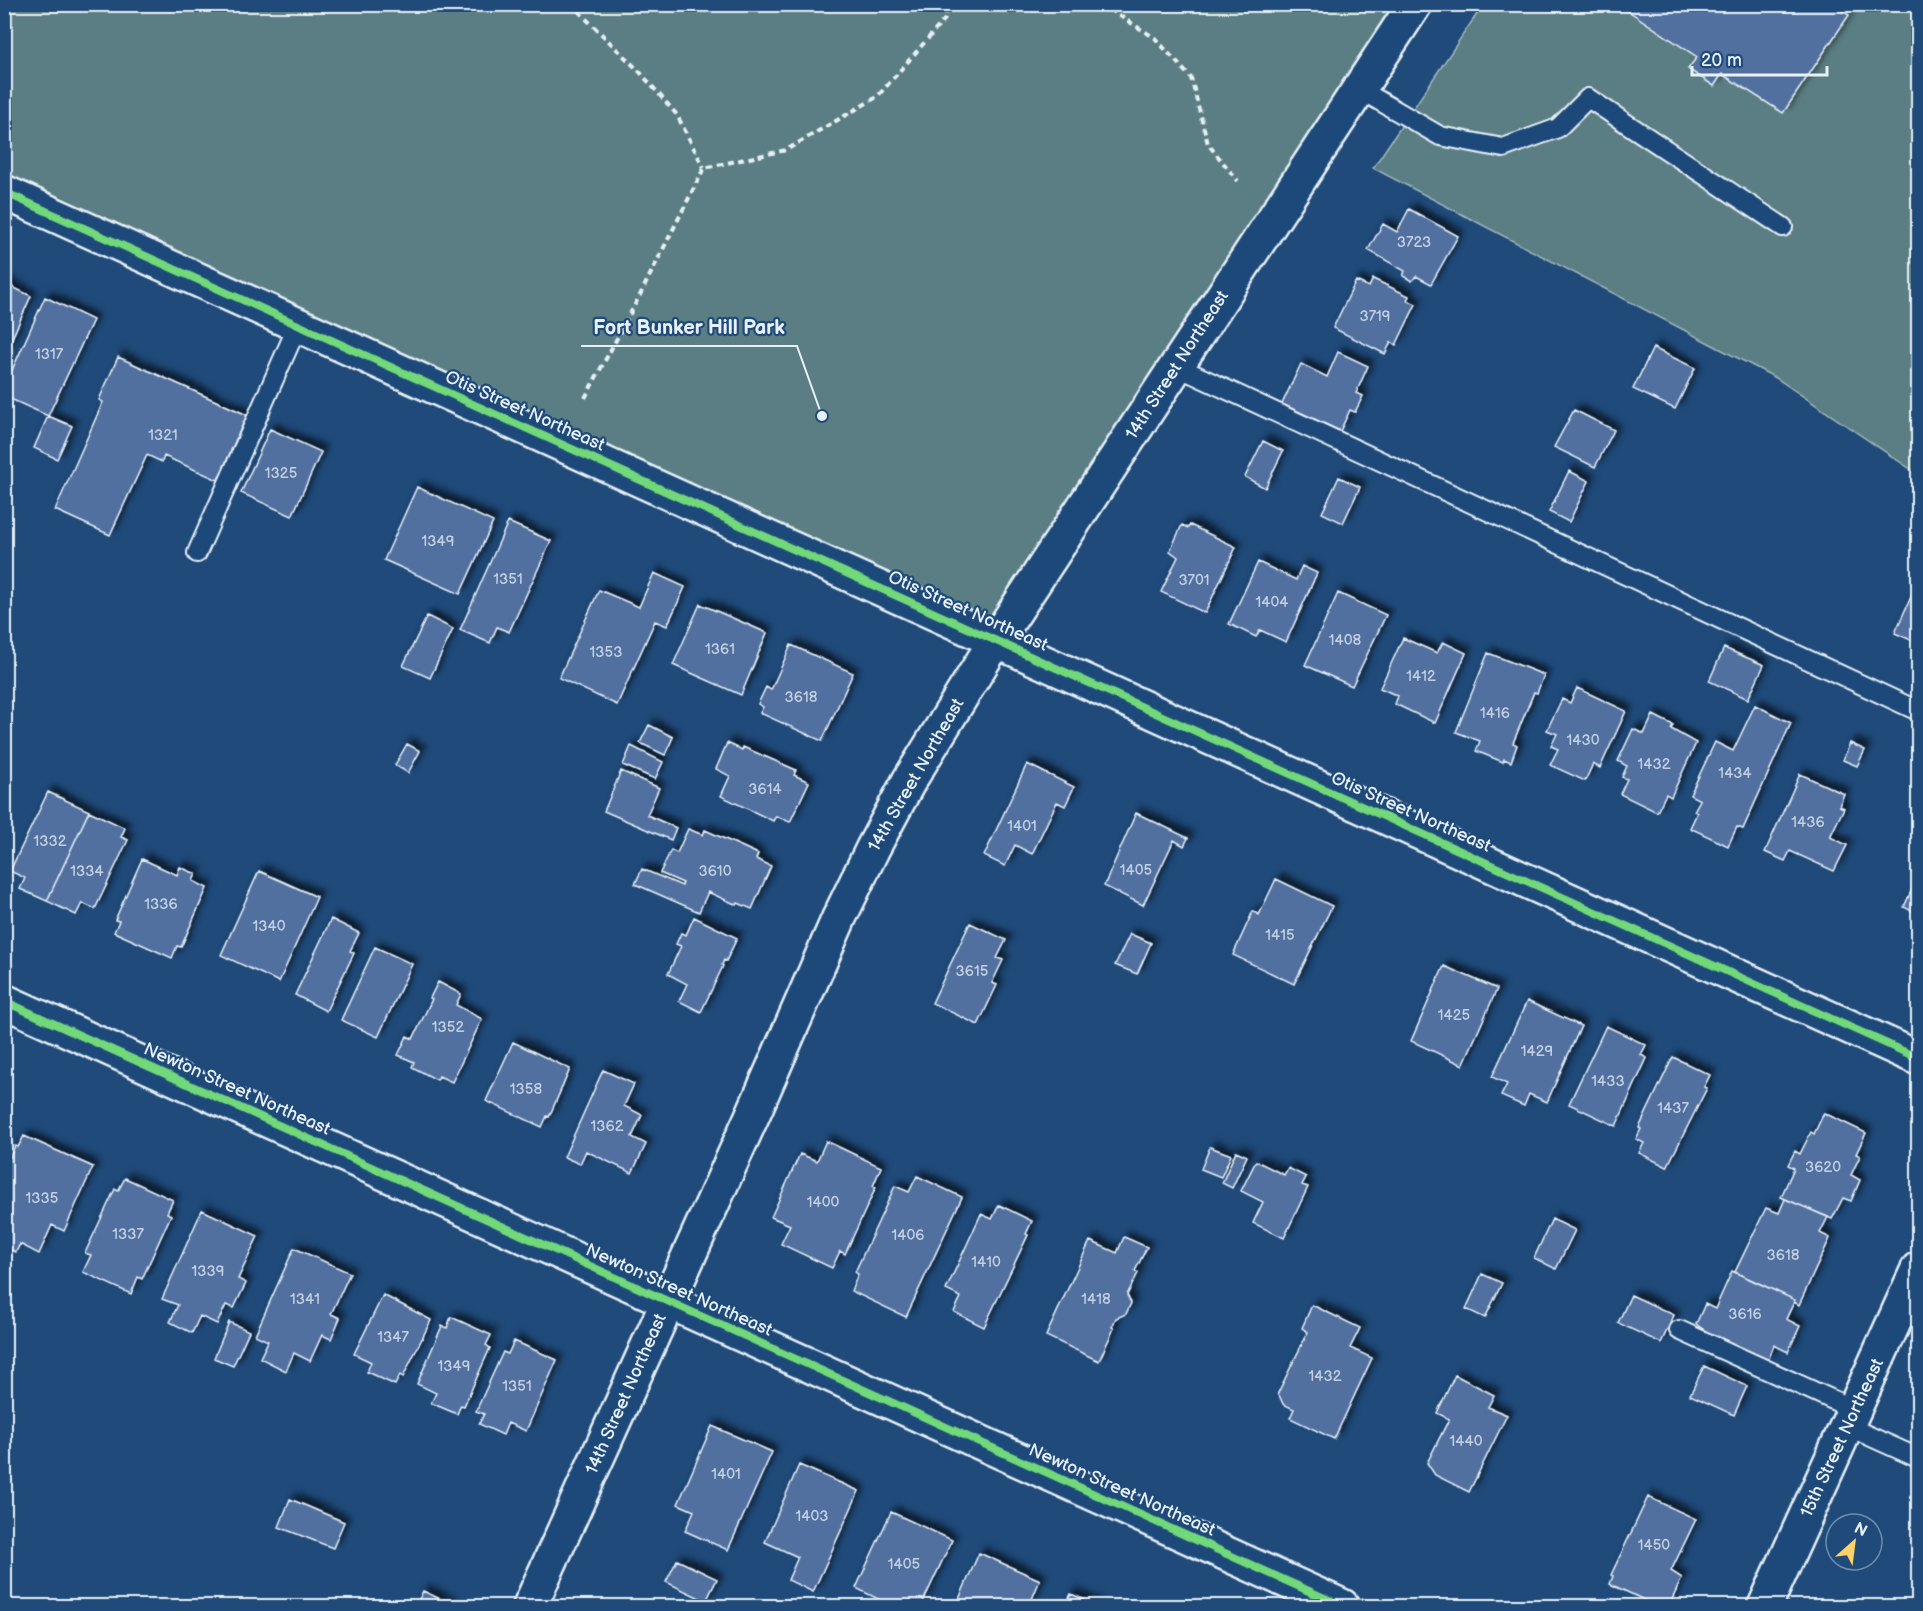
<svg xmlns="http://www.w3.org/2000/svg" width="1923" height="1611" viewBox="0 0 1923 1611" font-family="'Balsamiq Sans',sans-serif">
<defs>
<filter id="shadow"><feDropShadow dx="5.5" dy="-5.5" stdDeviation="3" flood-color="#0009"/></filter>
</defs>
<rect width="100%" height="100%" fill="#1f4a7a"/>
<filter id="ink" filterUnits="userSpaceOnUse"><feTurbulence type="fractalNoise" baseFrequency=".0167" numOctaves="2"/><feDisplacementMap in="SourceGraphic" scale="12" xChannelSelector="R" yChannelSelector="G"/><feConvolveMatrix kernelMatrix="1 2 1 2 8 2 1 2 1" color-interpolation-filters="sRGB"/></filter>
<g filter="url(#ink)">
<!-- green -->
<path fill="#5a7e83" stroke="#a1b8be" stroke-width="1.5" d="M4 5H1415L996 640 5 192Z
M1483 5H1918V474L1776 378 1373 168Z"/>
<!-- building -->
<path fill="#5170a0" stroke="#e8f1f8" stroke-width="1.5" filter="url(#shadow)" d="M1626 4H1847L1842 11 1849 15 1783 113 1722 74 1714 86 1688 69 1697 57 1624 8Z
M1409 209 1458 236 1431 284 1416 276 1412 281 1403 276 1405 271 1368 250 1383 224 1397 232Z
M1373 279 1409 296 1407 300 1416 304 1396 345 1391 342 1385 354 1333 328 1356 281 1369 287Z
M4 283 31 296 4 356Z
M45 297 93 320 48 416 4 396V388Z
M1653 348 1695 368 1675 409 1633 389Z
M1338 352 1368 366 1356 393 1363 396 1355 412 1350 410 1340 431 1282 404 1301 364 1327 377Z
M118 357 247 415 218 480 164 456 162 462 147 455 110 535 55 510 103 402 99 400Z
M1574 410 1614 430 1595 467 1554 447Z
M48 416 72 426 57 459 34 448Z
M270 429 321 452 292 516 241 493Z
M1263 441 1283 451 1265 488 1245 477Z
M1569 471 1589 481 1569 522 1549 512Z
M1339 477 1360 487 1343 523 1322 513Z
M417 487 493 522 460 594 384 560Z
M508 522 551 541 509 632 497 627 490 643 460 630Z
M1182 525 1188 528 1190 525 1236 547 1205 613 1161 592 1178 557 1170 551Z
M1258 562 1296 580 1302 566 1317 573 1286 642 1260 630 1256 637 1229 624Z
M654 573 685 587 667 626 655 621 617 705 559 678 599 590 639 607Z
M1918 581V643L1895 633Z
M1338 593 1386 615 1352 686 1305 665Z
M700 604 767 633 741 695 673 665Z
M427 616 453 629 430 678 403 666Z
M1403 638 1437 653 1443 642 1466 653 1435 723 1395 704 1398 696 1380 688Z
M791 645 853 673 822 741 760 713 763 707 758 704 766 687 771 690Z
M1724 648 1764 665 1748 699 1709 681Z
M1488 653 1544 675 1537 693 1534 692 1513 743 1517 745 1511 762 1504 759 1503 762 1476 751 1480 741 1456 732Z
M1577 688 1626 711 1600 768 1593 764 1585 781 1550 765 1558 749 1551 746 1557 734 1547 730 1562 699 1570 703Z
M1755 705 1791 723 1743 829 1737 827 1728 846 1690 828 1697 813 1694 811 1700 800 1690 795 1715 742 1733 751Z
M1653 715 1673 725 1671 729 1696 743 1671 797 1666 794 1657 812 1620 794 1627 779 1622 777 1627 766 1618 761 1633 729 1644 734Z
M649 725 673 737 665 755 640 743Z
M727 743 742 750 743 747 796 770 794 775 809 782 790 822 776 816 773 821 721 796 730 776 716 769Z
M1850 743 1865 750 1857 766 1843 760Z
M407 744 420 751 408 773 395 765Z
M631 746 663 762 655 779 623 765Z
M1027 764 1074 787 1065 806 1057 802 1032 854 1015 845 1005 866 984 856Z
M621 771 659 788 647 815 676 828 671 840 604 811Z
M1800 774 1844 794 1839 806 1844 808 1830 837 1847 845 1834 871 1790 851 1785 861 1765 852Z
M48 792 89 811 47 901 20 889 25 878 10 871Z
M89 811 125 828 121 837 128 840 95 909 82 903 76 915 47 901Z
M1136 813 1188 838 1184 846 1174 840 1143 905 1104 886Z
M688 829 703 835 705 830 758 854 756 859 771 866 752 909 738 903 737 905 708 892 699 912 635 884 642 869 682 886 683 883 660 873 671 850 677 853Z
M142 859 177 875 180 867 196 874 193 881 207 888 181 947 177 946 172 958 114 932 119 921 115 920Z
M259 871 317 897 279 982 221 955Z
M1918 876V914L1904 907Z
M1276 879 1332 906 1294 984 1233 955 1253 911 1259 915Z
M694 917 737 938 726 961 724 960 722 965 723 966 701 1012 679 1001 687 984 668 974 681 946 676 944 681 933 686 935Z
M331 919 359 933 350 951 354 953 326 1011 295 995Z
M970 923 1006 940 997 958 1003 960 992 983 997 985 978 1025 932 1003Z
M1130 934 1151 943 1137 974 1115 965Z
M375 947 412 964 378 1037 341 1020Z
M1444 966 1497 989 1463 1065 1411 1041Z
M438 982 461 994 456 1005 482 1019 452 1082 439 1076 437 1080 412 1067 414 1062 398 1055 407 1036 413 1039 432 999 430 998Z
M1527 1001 1581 1026 1547 1102 1529 1094 1524 1106 1501 1096 1507 1084 1492 1077Z
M1606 1026 1646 1045 1641 1055 1647 1058 1616 1126 1569 1104Z
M513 1042 570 1069 549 1117 547 1116 542 1127 486 1101Z
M1673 1057 1710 1075 1704 1087 1707 1088 1667 1167 1639 1153 1644 1143 1636 1139 1641 1129 1639 1128Z
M603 1070 634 1084 624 1106 642 1115 632 1137 646 1144 632 1173 586 1151 580 1164 564 1157Z
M1824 1113 1866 1133 1856 1154 1860 1156 1851 1175 1860 1180 1851 1201 1843 1198 1832 1219 1781 1197 1794 1168 1788 1165 1795 1151 1800 1154 1811 1132 1814 1134Z
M24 1136 93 1167 64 1231 52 1225 39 1254 20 1244 16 1252 4 1247V1170L15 1146 18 1147Z
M826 1141 881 1167 873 1186 876 1187 845 1254 840 1251 832 1268 781 1244 790 1225 771 1217 800 1154 817 1161Z
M1210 1147 1231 1155 1221 1177 1201 1169Z
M1236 1151 1247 1156 1232 1188 1222 1183Z
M1256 1161 1284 1175 1288 1168 1306 1177 1302 1185 1308 1187 1284 1238 1253 1223 1263 1202 1241 1191Z
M917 1176 962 1197 906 1317 851 1291 858 1274 855 1272 895 1186 909 1192Z
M125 1178 173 1200 167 1213 171 1215 142 1279 138 1277 131 1294 83 1272 91 1255 85 1253 115 1189 118 1191Z
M1785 1199 1828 1217 1820 1233 1830 1238 1799 1305 1794 1302 1795 1300 1735 1272 1766 1208 1779 1213Z
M999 1205 1032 1221 1026 1234 1028 1235 984 1327 954 1312 961 1297 946 1290 981 1214 992 1219Z
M202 1210 258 1236 238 1279 246 1283 234 1308 226 1305 217 1324 200 1316 192 1333 170 1322 178 1305 162 1299Z
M1552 1219 1575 1230 1556 1269 1534 1258Z
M1124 1237 1147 1247 1135 1271 1138 1273 1127 1295 1131 1303 1126 1314 1116 1318 1112 1327 1114 1328 1099 1361 1046 1336 1090 1241 1117 1253Z
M294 1248 350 1273 331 1314 340 1318 331 1339 322 1335 310 1361 294 1353 286 1371 260 1358 268 1341 255 1335Z
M1732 1271 1795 1300 1786 1319 1800 1326 1788 1352 1774 1345 1768 1361 1707 1332 1696 1324 1705 1304 1715 1309Z
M1482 1274 1502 1283 1485 1318 1466 1309Z
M383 1295 431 1320 403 1377 400 1375 395 1385 367 1372 371 1362 354 1354Z
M1631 1295 1674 1315 1661 1343 1618 1323Z
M1312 1305 1360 1328 1350 1348 1372 1358 1334 1439 1290 1418 1294 1409 1283 1404 1278 1393 1308 1332 1302 1328Z
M451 1317 491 1335 486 1345 490 1348 464 1406 461 1405 457 1414 431 1403 436 1393 417 1384 442 1326 447 1328Z
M229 1322 249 1331 233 1366 214 1358Z
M514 1341 557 1360 526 1431 508 1423 503 1435 479 1424 484 1414 476 1411 503 1352 508 1354Z
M1704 1366 1747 1386 1734 1415 1690 1395Z
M1455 1375 1494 1395 1488 1407 1507 1415 1469 1492 1435 1475 1427 1463 1449 1419 1437 1413Z
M712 1426 772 1452 728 1550 685 1531 694 1511 678 1504Z
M799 1465 859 1491 813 1592 788 1580 798 1557 765 1542Z
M1648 1497 1696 1519 1671 1571 1682 1578 1669 1606H1657L1610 1584 1613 1576 1611 1575Z
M290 1499 344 1522 333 1548 279 1527Z
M891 1512 952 1540 921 1606H892L856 1588Z
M979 1553 1040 1580 1029 1606H956Z
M677 1560 717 1579 706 1601 666 1582Z
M423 1591 455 1606H416Z
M1071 1594 1099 1606H1065Z"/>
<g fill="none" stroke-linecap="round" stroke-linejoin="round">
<defs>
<path id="lane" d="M1359 89 1440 136 1503 148 1558 128 1588 98 1783 227
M1176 366 1918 711
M197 553 298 325
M1679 1330 1855 1410
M1847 1426 1918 1458"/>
<path id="street" d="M4 192 1918 1058
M4 1001 1342 1606
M530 1606 753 1114 839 918 873 848 909 781 996 640 1415 4
M1765 1606 1918 1269"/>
</defs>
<!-- lane casing -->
<use href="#lane" stroke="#e8f1f8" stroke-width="22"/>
<!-- street casing -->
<use href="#street" stroke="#e8f1f8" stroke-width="38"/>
<!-- path -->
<path stroke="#e8f1f8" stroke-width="4" stroke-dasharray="6 4.5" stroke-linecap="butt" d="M571 4 639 71 677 115 704 168
M1101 4 1155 38 1191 78 1208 144 1238 181
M585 398 639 297 704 168 786 150 877 97 945 19 947 4"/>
<!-- lane -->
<use href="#lane" stroke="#1f4a7a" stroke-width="18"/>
<!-- street -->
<use href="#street" stroke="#1f4a7a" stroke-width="33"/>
<defs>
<path id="cycleway" d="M4 192 1918 1058
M4 1001 1342 1606"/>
</defs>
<!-- cycleway casing -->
<use href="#cycleway" stroke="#1f4a7a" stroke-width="11"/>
<!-- cycleway -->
<use href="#cycleway" stroke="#71d979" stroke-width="8"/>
</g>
</g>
<g text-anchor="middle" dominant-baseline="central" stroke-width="4.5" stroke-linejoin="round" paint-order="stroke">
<!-- number labels -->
<g font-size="15" fill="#c2d1e2">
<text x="1414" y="242">3723</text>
<text x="1375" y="316">3719</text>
<text x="49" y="354">1317</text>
<text x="163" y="435">1321</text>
<text x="281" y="473">1325</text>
<text x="438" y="541">1349</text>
<text x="508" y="579">1351</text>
<text x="1194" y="580">3701</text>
<text x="1272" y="602">1404</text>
<text x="1345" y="640">1408</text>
<text x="720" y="649">1361</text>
<text x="606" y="652">1353</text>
<text x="1421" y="676">1412</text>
<text x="801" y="697">3618</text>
<text x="1495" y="713">1416</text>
<text x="1583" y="740">1430</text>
<text x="1654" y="764">1432</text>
<text x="1735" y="773">1434</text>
<text x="765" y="789">3614</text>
<text x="1808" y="822">1436</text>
<text x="1022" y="826">1401</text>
<text x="50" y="841">1332</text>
<text x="1136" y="870">1405</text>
<text x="87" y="871">1334</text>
<text x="715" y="871">3610</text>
<text x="161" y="904">1336</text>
<text x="269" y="926">1340</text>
<text x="1280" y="935">1415</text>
<text x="972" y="971">3615</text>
<text x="1454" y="1015">1425</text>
<text x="448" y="1027">1352</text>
<text x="1537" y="1051">1429</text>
<text x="1608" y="1081">1433</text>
<text x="526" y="1089">1358</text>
<text x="1673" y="1108">1437</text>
<text x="607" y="1126">1362</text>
<text x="1823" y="1167">3620</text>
<text x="42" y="1198">1335</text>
<text x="823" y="1202">1400</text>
<text x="128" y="1234">1337</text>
<text x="908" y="1235">1406</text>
<text x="1783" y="1255">3618</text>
<text x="986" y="1262">1410</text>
<text x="208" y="1271">1339</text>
<text x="305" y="1299">1341</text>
<text x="1096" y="1299">1418</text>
<text x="1745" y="1314">3616</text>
<text x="393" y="1337">1347</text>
<text x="454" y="1366">1349</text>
<text x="1325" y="1376">1432</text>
<text x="517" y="1386">1351</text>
<text x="1466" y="1441">1440</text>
<text x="726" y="1474">1401</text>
<text x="812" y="1516">1403</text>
<text x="1654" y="1545">1450</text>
<text x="904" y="1564">1405</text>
</g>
<!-- street labels -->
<g font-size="18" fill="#e8f1f8" stroke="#1f4a7a">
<text transform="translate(1177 365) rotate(-57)">14th Street Northeast</text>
<text transform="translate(525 411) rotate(24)">Otis Street Northeast</text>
<text transform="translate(968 611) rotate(24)">Otis Street Northeast</text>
<text transform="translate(916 775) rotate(-60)">14th Street Northeast</text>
<text transform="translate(1411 812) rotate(24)">Otis Street Northeast</text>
<text transform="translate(237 1089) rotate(24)">Newton Street Northeast</text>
<text transform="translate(679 1290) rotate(24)">Newton Street Northeast</text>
<text transform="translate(626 1394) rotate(-66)">14th Street Northeast</text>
<text transform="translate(1842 1438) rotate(-65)">15th Street Northeast</text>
<text transform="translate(1122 1490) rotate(24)">Newton Street Northeast</text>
</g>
</g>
<!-- callouts -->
<path fill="none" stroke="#e8f1f8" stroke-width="2" d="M822 416L797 346H581"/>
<circle fill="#e8f1f8" stroke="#1f4a7a" stroke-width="2" cx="822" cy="416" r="6"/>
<g font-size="20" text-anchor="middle" font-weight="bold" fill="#e8f1f8" stroke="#1f4a7a" stroke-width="4.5" stroke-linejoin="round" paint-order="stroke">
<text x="689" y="334">Fort Bunker Hill Park</text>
</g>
<!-- margin -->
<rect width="1923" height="1611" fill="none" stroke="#1f4a7a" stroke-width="24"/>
<rect x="12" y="12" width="1899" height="1587" fill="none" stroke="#e8f1f8" stroke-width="2" filter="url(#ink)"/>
<!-- north arrow -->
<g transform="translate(1854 1542) rotate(28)"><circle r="28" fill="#1f4a7a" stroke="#6f8dac" stroke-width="1.5"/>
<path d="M0-4.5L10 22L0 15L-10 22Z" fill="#ffd166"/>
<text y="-9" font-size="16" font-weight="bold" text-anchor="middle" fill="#e8f1f8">N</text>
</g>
<!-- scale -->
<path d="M1692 66v9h135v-9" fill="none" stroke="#e8f1f8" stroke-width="3"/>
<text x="1701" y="66" font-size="18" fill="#e8f1f8" stroke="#1f4a7a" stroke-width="4.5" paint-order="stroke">20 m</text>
</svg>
